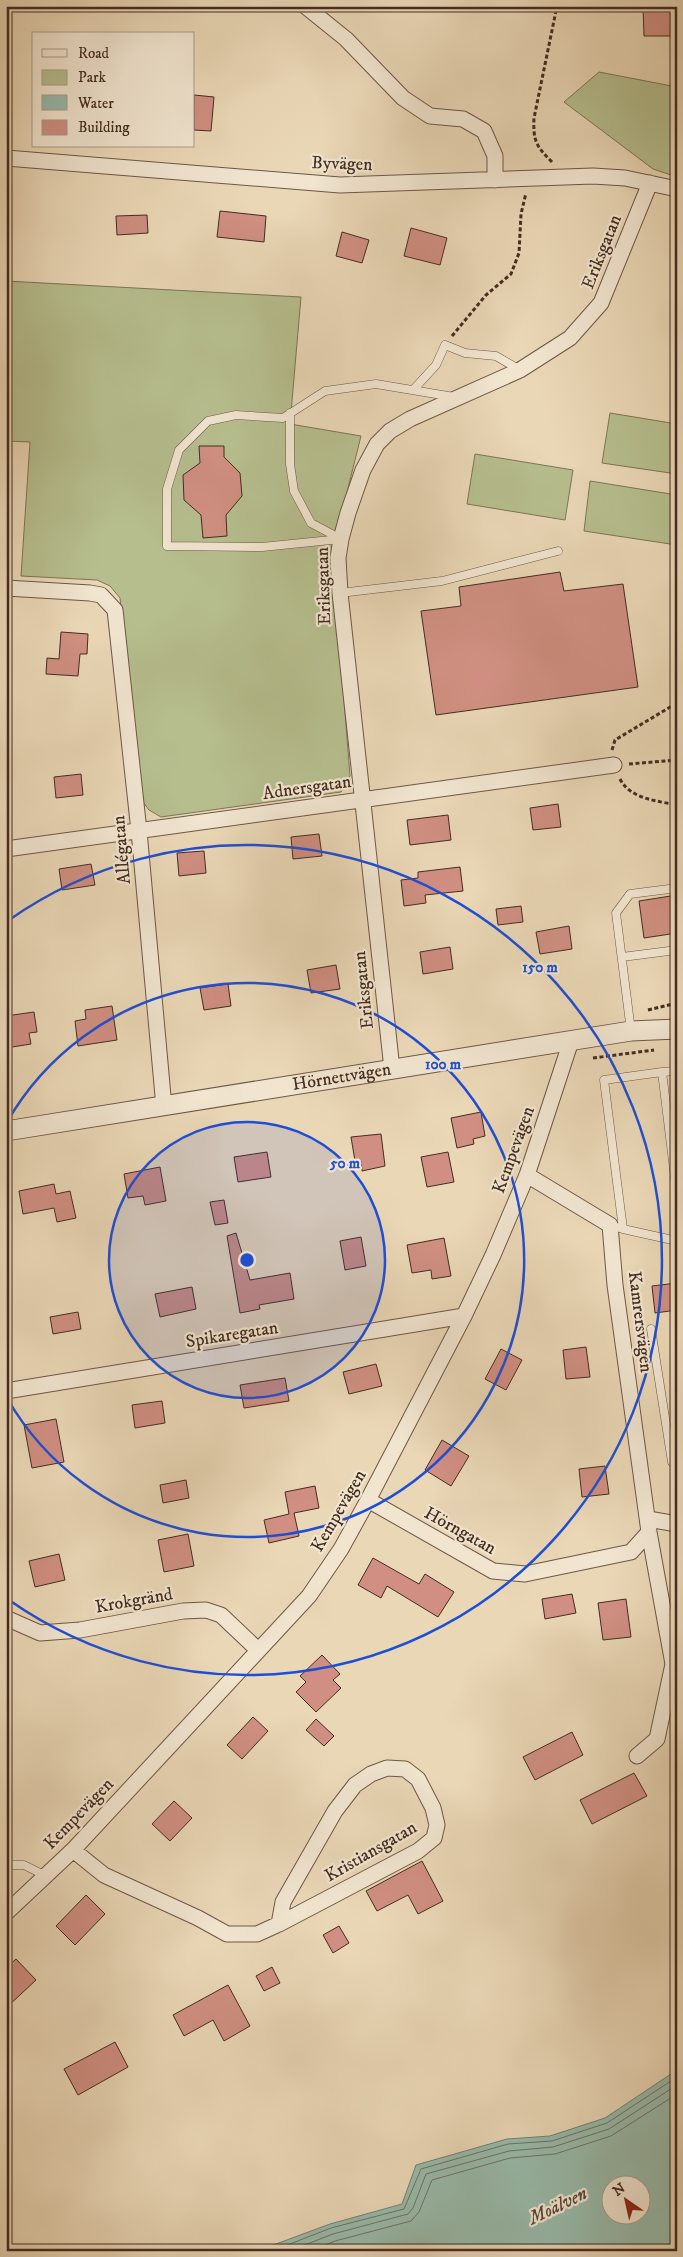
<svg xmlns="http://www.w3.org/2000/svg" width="683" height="2257" viewBox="0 0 683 2257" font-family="'IM FELL DW Pica',serif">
<rect width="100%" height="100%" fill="#ead7b6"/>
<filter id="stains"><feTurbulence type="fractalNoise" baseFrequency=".004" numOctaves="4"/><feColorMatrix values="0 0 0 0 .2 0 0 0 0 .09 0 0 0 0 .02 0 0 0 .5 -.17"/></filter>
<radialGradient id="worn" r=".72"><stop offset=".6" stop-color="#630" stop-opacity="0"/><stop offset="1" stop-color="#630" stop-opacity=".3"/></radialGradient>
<!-- green -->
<path fill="#b6be8e" stroke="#7d7557" d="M599 72 677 87V177L653 169 564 102Z
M6 281 301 297 290 424 361 436 335 540V584L350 776 341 792 161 817 149 810 143 802 120 598 110 586 97 580 21 576 30 442 6 441Z
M610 413 677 424V474L602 463Z
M475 454 573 470 565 520 467 504Z
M590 481 677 495V545L584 531Z"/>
<!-- water -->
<path fill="#98baaa" stroke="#768173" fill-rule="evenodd" d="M677 2070V2251H257L330 2224 402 2204 416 2165 507 2139 550 2136 605 2118ZM610 2184H640V2214H610Z"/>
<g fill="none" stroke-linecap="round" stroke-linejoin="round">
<!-- shore -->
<path stroke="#6e7365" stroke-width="1" d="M272 2251 331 2228 404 2209 421 2169 508 2144 552 2141 607 2123 677 2077
M289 2251 333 2234 408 2214 413 2208 426 2174 509 2151 553 2147 609 2129 677 2085
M311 2251 335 2241 411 2221 419 2212 432 2180 510 2158 555 2154 611 2136 677 2094"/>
</g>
<!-- building -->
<path fill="#d08f82" stroke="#442c20" d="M643 6H671L672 36H644Z
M194 95 214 97 211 131 194 130Z
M220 211 266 216 264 242 217 237Z
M147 215 148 233 117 235 116 216Z
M411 228 447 238 440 265 404 256Z
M342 232 369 240 362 263 336 256Z
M199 446H224V457L240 473 242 496 226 515 227 536 203 538 201 515 184 500 183 475 200 463Z
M560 572 564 591 623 584 638 687 436 715 421 611 461 606 459 587Z
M61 632 88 634 87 654H80L78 676 46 674 47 658 59 659Z
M81 774 83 795 56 798 54 777Z
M558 804 561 827 533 830 530 808Z
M448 815 451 840 410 845 407 820Z
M319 834 322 856 293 859 291 837Z
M204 851 206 873 179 876 177 853Z
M91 864 95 885 62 890 59 869Z
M460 867 463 891 425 895 426 903 404 906 401 880 418 878V872Z
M677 895V933L644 938 639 901Z
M521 906 523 922 498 925 496 909Z
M569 926 572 949 540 954 536 932Z
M450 947 453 969 423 974 420 952Z
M336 965 340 989 311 993 307 970Z
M228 984 231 1006 204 1010 200 988Z
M112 1006 117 1040 78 1046 75 1021 86 1019 85 1010Z
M34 1012 37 1032 29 1033 31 1044 6 1048V1016Z
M481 1112 485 1136 473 1139 474 1144 457 1148 451 1118Z
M381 1134 385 1166 362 1171 361 1161H355L351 1137Z
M267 1152 271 1177 238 1182 234 1157Z
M448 1152 454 1182 427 1187 421 1157Z
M160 1167 166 1201 145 1205 143 1196 128 1198 124 1174Z
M54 1184 56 1194 70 1191 76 1218 57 1222 54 1208 23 1214 19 1191Z
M224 1200 228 1223 215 1225 210 1202Z
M236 1233 250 1280 290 1273 294 1299 259 1305 260 1309 240 1313 227 1236Z
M361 1237 366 1266 345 1270 340 1241Z
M444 1238 451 1276 432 1279 431 1270 412 1273 407 1245Z
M677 1283V1310L655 1313 652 1286Z
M192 1287 196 1309 160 1317 155 1294Z
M78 1312 81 1329 53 1334 50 1317Z
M586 1347 590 1377 566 1379 563 1350Z
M501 1349 522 1360 506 1390 485 1379Z
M376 1364 382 1386 349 1394 343 1372Z
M285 1378 289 1401 244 1408 240 1385Z
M162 1401 165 1423 135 1428 132 1405Z
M56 1419 64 1462 32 1468 24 1425Z
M442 1440 469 1456 451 1486 425 1470Z
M605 1466 609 1494 582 1497 579 1469Z
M186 1480 189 1498 163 1503 160 1485Z
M315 1486 319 1508 294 1513 299 1536 269 1543 264 1520 289 1514 285 1492Z
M188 1534 194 1566 164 1572 158 1540Z
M59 1554 65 1580 35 1587 29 1561Z
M373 1558 419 1584 425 1574 454 1592 438 1617 387 1586 381 1598 358 1585Z
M572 1594 576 1613 545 1619 542 1599Z
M626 1599 631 1637 603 1640 598 1603Z
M322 1655 340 1674 333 1680 341 1688 316 1712 296 1692 306 1682 300 1676Z
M253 1717 268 1731 242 1759 227 1745Z
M316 1719 334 1736 324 1746 306 1730Z
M572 1732 583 1755 535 1780 523 1757Z
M634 1773 647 1796 592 1824 580 1800Z
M174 1801 192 1818 170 1841 152 1824Z
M422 1861 443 1901 418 1914 408 1895 377 1911 366 1891Z
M86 1895 105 1914 75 1945 56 1926Z
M339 1926 349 1943 333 1953 323 1935Z
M16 1959 36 1980 6 2008V1968Z
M272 1967 280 1983 264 1991 256 1976Z
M228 1985 250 2026 224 2041 213 2020 184 2036 173 2015Z
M115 2042 128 2067 78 2095 64 2069Z"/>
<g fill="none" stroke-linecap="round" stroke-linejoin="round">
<defs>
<path id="service" d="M413 390 436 365 445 345 465 353 496 356 520 370
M290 413V464L294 491 311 523 341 539 262 547 167 546V489L179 450 208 421 236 415 283 418 325 391 376 384 454 397
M340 593 442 581 558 551
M622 957 677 950
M631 1031 616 913 630 894 677 888
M662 1072 677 1071
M610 1225 623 1229 604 1080 662 1072 677 1194
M623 1229 677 1241
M651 1329 672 1462H677
M6 1865H24L46 1876"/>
<path id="minor" d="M305 6 346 39 403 98 430 116 463 119 484 131 495 156V180
M6 158 340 185 593 176 625 178 677 189
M6 588 90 593 101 595 115 610 139 831 164 1107
M6 849 614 765
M392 1069 340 593 338 558 341 539 348 513 363 470 377 444 390 431 410 419 520 370 570 338 601 303 650 183
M527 1175 610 1225 615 1285 649 1532 673 1664 657 1739 637 1756
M6 1391 464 1316
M368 1500 493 1571 525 1574 631 1552 649 1532
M648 1519 677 1524
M6 1618 40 1633 80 1630 183 1611 206 1610 221 1615 258 1650
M73 1850 104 1875 198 1918 227 1934H257L279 1924 418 1851 434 1838 437 1825 433 1808 418 1779 405 1769 387 1768 371 1774 355 1785 335 1811 283 1902 279 1924
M6 1913 73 1850 309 1596 341 1549 368 1500 464 1316 493 1255 527 1175 571 1041"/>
<g id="tertiary">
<path id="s1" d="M6 1131 631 1031 677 1029"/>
</g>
</defs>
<!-- service casing -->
<use href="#service" stroke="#6e5746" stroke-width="9"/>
<!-- minor casing -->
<use href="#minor" stroke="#6e5746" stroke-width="17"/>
<!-- tertiary casing -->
<use href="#tertiary" stroke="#6e5746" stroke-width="21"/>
<!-- path -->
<path stroke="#442c20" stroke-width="3" stroke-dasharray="4 2.5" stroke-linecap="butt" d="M552 162C536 146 533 141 534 118L557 6
M452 336 486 295 511 274 519 253 521 214 526 193
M612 750 615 740 677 703
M629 764 677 760
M620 779C630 799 658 801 677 805
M648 1010 677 1003
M593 1058 654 1050"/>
<!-- service -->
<use href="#service" stroke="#f1e5d0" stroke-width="8"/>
<!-- minor -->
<use href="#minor" stroke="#f1e5d0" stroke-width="15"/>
<!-- tertiary -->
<use href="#tertiary" stroke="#f1e5d0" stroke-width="19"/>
</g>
<!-- distance rings -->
<circle cx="247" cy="1260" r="138" fill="#1d4ed8" fill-opacity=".12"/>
<g fill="none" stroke="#1d4ed8" stroke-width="2.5">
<circle cx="247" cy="1260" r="138"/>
<path d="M7 1122A277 277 0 1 1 7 1398"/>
<path d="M9 920A415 415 0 1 1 9 1600"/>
</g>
<g text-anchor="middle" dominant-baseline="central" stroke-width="4.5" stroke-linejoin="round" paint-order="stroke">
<!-- street labels -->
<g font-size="18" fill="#442c20" stroke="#f1e5d0">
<text transform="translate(342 164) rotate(2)">Byvägen</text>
<text transform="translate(602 252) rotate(-68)">Eriksgatan</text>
<text transform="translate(324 586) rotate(-92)">Eriksgatan</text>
<text transform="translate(307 788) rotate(-8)">Adnersgatan</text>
<text transform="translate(122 850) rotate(-95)">Allégatan</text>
<text transform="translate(364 990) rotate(-96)">Eriksgatan</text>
<text stroke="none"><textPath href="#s1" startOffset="340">Hörnettvägen</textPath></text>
<text transform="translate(514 1150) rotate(-70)">Kempevägen</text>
<text transform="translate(640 1322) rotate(83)">Kamrersvägen</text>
<text transform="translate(232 1335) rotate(-9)">Spikaregatan</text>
<text transform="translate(339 1511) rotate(-60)">Kempevägen</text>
<text transform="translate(460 1531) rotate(29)">Hörngatan</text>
<text transform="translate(134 1601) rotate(-10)">Krokgränd</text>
<text transform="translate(79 1814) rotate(-46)">Kempevägen</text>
<text transform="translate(371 1852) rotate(-30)">Kristiansgatan</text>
</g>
<!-- water labels -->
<g font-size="19" font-style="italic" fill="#55483c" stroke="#f1e5d0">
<text transform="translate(558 2206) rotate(-26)">Moälven</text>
</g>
</g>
<circle cx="247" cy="1260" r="8" fill="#1d4ed8" stroke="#f1e5d0" stroke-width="2.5"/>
<g font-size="15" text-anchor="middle" font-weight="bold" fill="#1d4ed8" stroke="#f1e5d0" stroke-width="4.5" stroke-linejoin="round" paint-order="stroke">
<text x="540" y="972">150 m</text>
<text x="443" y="1069">100 m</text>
<text x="345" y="1168">50 m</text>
</g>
<!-- margin -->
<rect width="683" height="2257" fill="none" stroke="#ead7b6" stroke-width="25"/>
<rect x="8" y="8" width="668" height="2242" fill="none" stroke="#442c20" stroke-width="2.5"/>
<rect x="12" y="12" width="658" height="2232" fill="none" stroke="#442c20"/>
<!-- legend -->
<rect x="32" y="32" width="162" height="115" fill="#f1e5d0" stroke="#ac9b8a"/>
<rect x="42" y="49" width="25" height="8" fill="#f1e5d0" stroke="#ac9b8a"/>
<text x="78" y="58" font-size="15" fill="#442c20">Road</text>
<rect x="42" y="70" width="25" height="15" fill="#b6be8e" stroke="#ac9b8a"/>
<text x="78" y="82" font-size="15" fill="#442c20">Park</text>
<rect x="42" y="95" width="25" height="15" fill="#98baaa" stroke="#ac9b8a"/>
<text x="78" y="108" font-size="15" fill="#442c20">Water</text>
<rect x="42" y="120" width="25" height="15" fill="#d08f82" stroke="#ac9b8a"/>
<text x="78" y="132" font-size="15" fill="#442c20">Building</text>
<!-- north arrow -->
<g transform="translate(626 2200) rotate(326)"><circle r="24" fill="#f1e5d0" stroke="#ac9b8a"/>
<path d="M0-4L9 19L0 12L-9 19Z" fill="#8f2418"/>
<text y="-8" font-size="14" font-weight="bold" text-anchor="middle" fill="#442c20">N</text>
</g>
<rect width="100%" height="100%" filter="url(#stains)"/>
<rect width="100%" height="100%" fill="url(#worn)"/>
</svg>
